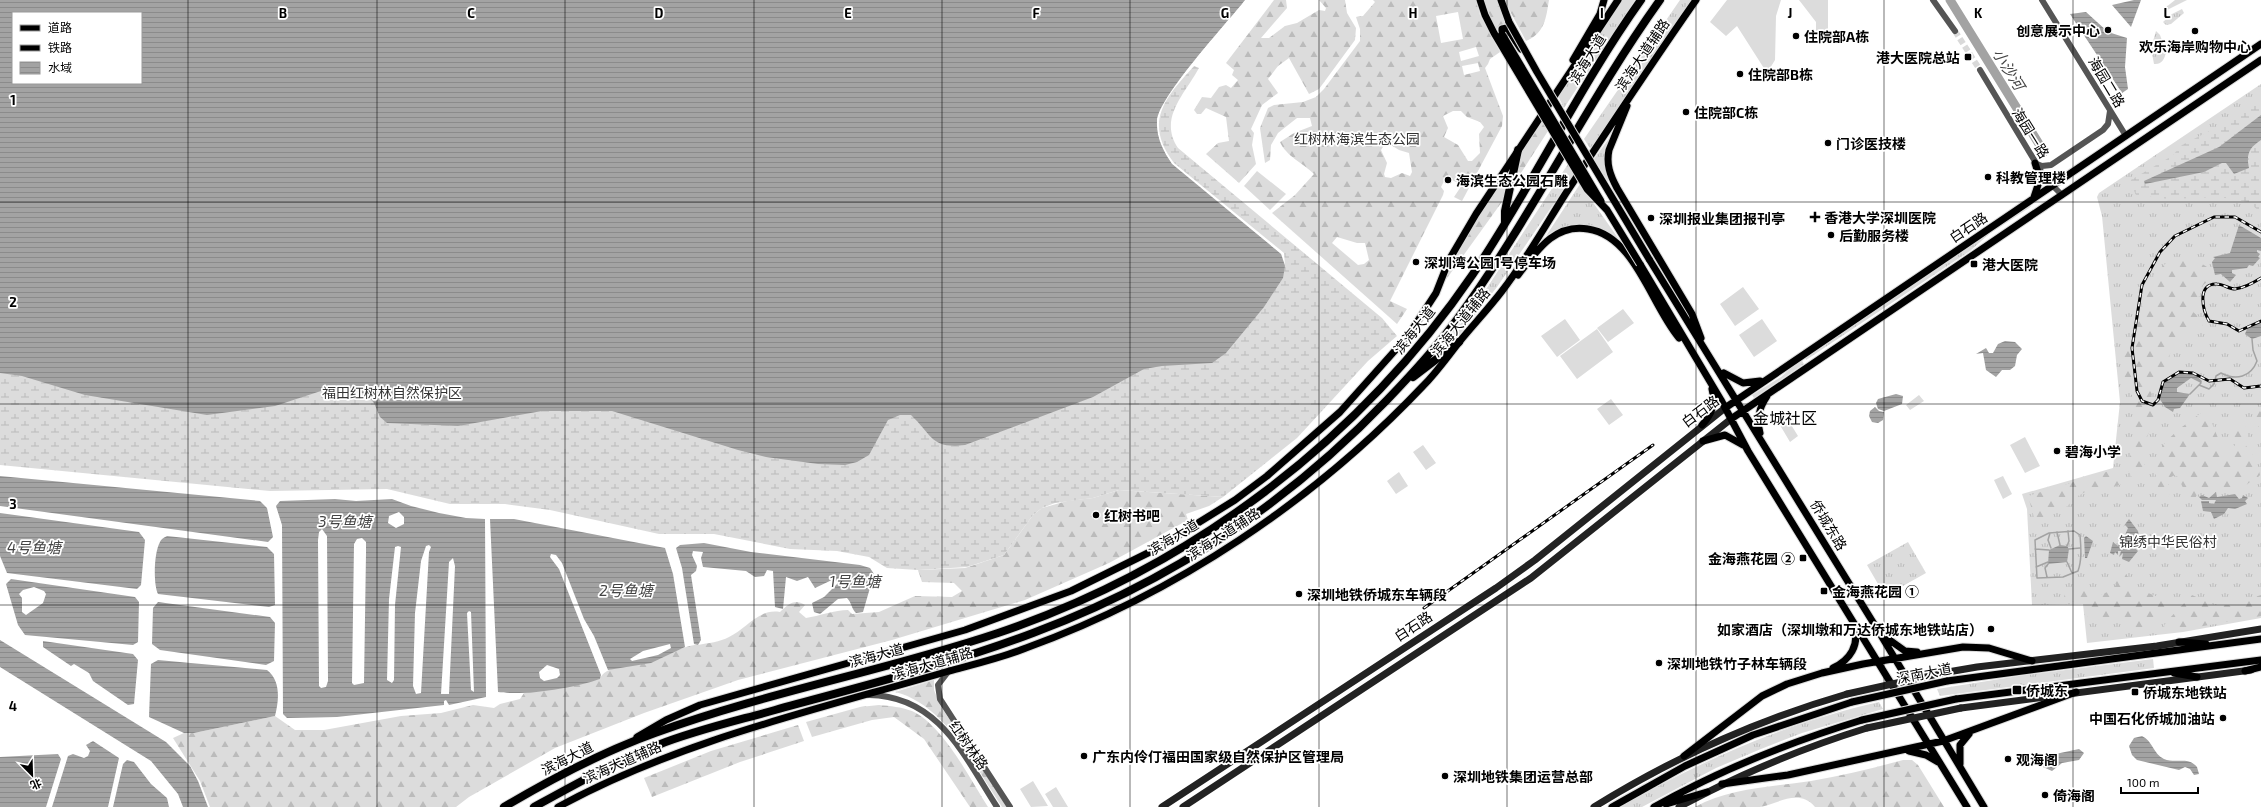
<svg xmlns="http://www.w3.org/2000/svg" width="2261" height="807" viewBox="0 0 2261 807" font-family="'Exo 2','Noto Sans SC',sans-serif">
<defs>
<pattern id="grass-tufts" width="24" height="20" patternUnits="userSpaceOnUse"><rect width="24" height="20" fill="#dcdcdc"/><path d="M3 7l-1-3M5 7V3M7 7l1-3M15 17l-1-3M17 17v-4M19 17l1-3" fill="none" stroke="#bbb"/></pattern>
<pattern id="forest-firs" width="22" height="20" patternUnits="userSpaceOnUse"><rect width="22" height="20" fill="#dcdcdc"/><path d="M5 1l3.5 6h-7zM16 11l3.5 6h-7z" fill="#bbb"/></pattern>
<pattern id="wetland-marsh" width="20" height="14" patternUnits="userSpaceOnUse"><rect width="20" height="14" fill="#dcdcdc"/><path d="M1 5h8M5 5V1M11 12h8M15 12V8" fill="none" stroke="#bbb"/></pattern>
<pattern id="water-rules" width="6" height="5" patternUnits="userSpaceOnUse"><rect width="6" height="5" fill="#a3a3a3"/><path d="M0 2.5h6" fill="none" stroke="#8b8b8b"/></pattern>
</defs>
<rect width="100%" height="100%" fill="#fff"/>
<!-- grass -->
<path fill="url(#grass-tufts)" d="M1621 0H1635L1564 108 1557 94Z
M1680 0H1693L1591 150 1584 139Z
M2175 0H2187L2167 10 2165 8Z
M2182 9 2184 13 2171 24 2166 25 2163 22 2172 14Z
M2156 31 2160 35 2166 52C2165 58 2162 65 2154 64L2151 48Z
M2261 84V618L2183 632 2087 643 2083 604 2032 605 2027 509 2022 494 2113 468 2120 402 2102 216 2097 197 2099 193Z
M1610 137 1607 148 1610 178 1608 182 1594 159Z
M1568 164 1574 174 1497 287 1449 348 1430 363 1479 300Z
M1580 184 1623 245C1603 222 1571 218 1546 236Z
M2030 204 2031 206 2029 208 1989 234 1970 251 1806 360 1805 357Z
M1801 359 1804 364 1754 398 1752 395 1781 377Z
M1908 542 1926 573 1885 596 1867 565Z
M2153 659 2154 668 1940 696 1937 689 2025 675Z
M1879 702 1883 709 1802 733 1761 749 1716 768 1642 807H1620C1702 760 1786 723 1879 702Z"/>
<!-- forest -->
<path fill="url(#forest-firs)" fill-rule="evenodd" d="M1274 0H1286L1287 8 1261 38H1269L1285 26 1297 23 1319 10 1325 11 1326 8 1319 0H1345L1347 13 1356 28 1355 40 1319 89 1309 94 1289 58 1278 66 1268 79 1278 93 1262 105 1251 129 1254 133 1252 145 1256 164 1239 183 1206 154 1218 143 1229 141 1226 117 1206 108 1201 114H1197L1194 110 1202 97 1211 98 1219 87 1226 85 1231 88 1238 80 1232 75 1234 70 1226 63Z
M1373 0H1476L1480 15 1500 52 1490 59 1488 64 1485 68 1503 116 1502 126 1462 201 1454 197 1462 185 1446 177 1441 187 1444 191 1443 195 1390 301 1407 309 1397 324 1272 213 1295 195 1314 174C1303 163 1286 156 1280 142L1294 133 1312 126 1310 118H1297L1278 133 1271 145 1270 160 1265 163 1260 128 1268 108 1274 105 1303 102 1316 97 1324 89 1360 41V29L1356 17 1363 16 1375 2ZM1458 12 1463 39 1441 43 1436 16ZM1476 47 1479 56 1461 61 1459 52ZM1478 63 1480 71 1464 75 1462 66ZM1453 111H1461L1467 117 1480 122 1484 127 1479 134 1480 153 1472 161H1468L1458 145 1444 137 1448 128 1443 116ZM1391 145 1399 150 1409 153 1412 172 1410 176 1402 173 1391 178 1385 177 1384 174 1387 163 1381 150 1383 147ZM1337 237 1357 243H1365L1369 260 1364 264 1358 265 1332 243Z
M1484 0H1498L1505 24 1495 30Z
M1504 0H1549C1546 18 1545 33 1526 41Z
M1541 119 1548 131 1521 173 1518 172 1520 150Z
M1514 160 1504 199 1445 281 1457 248Z
M1257 171 1286 194 1270 210 1244 186Z
M2173 257 2196 260 2207 267 2210 280 2203 285 2193 312 2198 316 2203 325 2190 330 2172 346 2169 358V367L2154 383 2151 398 2160 415 2151 427 2145 442 2144 473 2139 479 2132 478 2127 468 2135 439 2133 425 2136 401 2125 386 2122 345 2135 336 2134 332 2139 321 2145 292 2150 281 2155 273Z
M2206 409 2223 450 2236 445 2230 422H2244L2248 437 2245 443 2249 452 2255 456 2260 475 2257 478C2249 481 2246 487 2239 489 2225 494 2209 485 2196 496L2198 508 2190 503 2178 477 2175 475 2167 479 2170 494 2166 499 2160 497C2158 487 2155 476 2155 466 2156 441 2189 423 2206 409Z
M2261 410V427H2259L2252 419 2255 413Z
M2116 469 2122 470 2123 477 2120 485 2085 492 2078 496 2064 509 2042 519 2034 517 2028 496Z
M1119 490 1223 497 1209 506 1186 514 1188 520 1109 563 1025 600 892 640 738 680 644 713 555 748 469 797 456 807H210L200 781 173 738 184 733H194L275 716 295 730H324L401 716 441 713 473 705 494 708 500 704 520 699 524 693 600 679C605 665 629 667 642 663 653 660 691 643 698 645 708 643 720 642 729 637 746 629 759 608 780 612 788 604 795 598 805 605L799 612 806 618C819 616 835 610 848 610L852 614 879 612 915 596 952 597 962 591 954 583 922 582 918 570 965 568 1004 555 1033 515 1042 508 1067 501 1093 498Z
M2107 568C2121 567 2128 574 2134 587L2172 603 2171 609 2157 615 2153 628 2133 630 2122 620 2088 619 2085 602 2064 601 2065 588 2088 587 2095 597 2110 591 2116 585Z
M2192 595 2214 605H2230L2261 595V616L2180 630 2161 631 2167 621Z
M934 680V690L940 705 1007 807H1002C975 767 945 704 895 692Z
M879 705C891 706 901 707 912 711 943 725 970 779 988 807H970L924 739 894 717 872 720 812 737 806 722 860 707Z
M798 725 804 741 740 762 652 797 644 778 711 751Z
M1903 760H1912L1918 765 1944 807H1815C1799 788 1777 804 1760 807 1741 807 1715 807 1695 807 1730 788 1772 787 1811 781 1842 776 1873 768 1903 760Z"/>
<!-- wetland -->
<path fill="url(#wetland-marsh)" fill-rule="evenodd" d="M0 0H1245C1227 23 1158 97 1157 121 1156 137 1163 151 1172 164L1281 254 1285 265 1284 253 1174 163C1143 122 1165 98 1194 66L1199 68C1185 94 1158 118 1178 148L1382 318 1397 336 1368 361 1297 438 1223 497 1119 490 1093 498 1055 503 1042 508 1033 515 1004 555 967 567 918 570 887 568 869 557 837 551 790 549 714 534H659L550 510 505 504H450L387 489 270 491 0 465ZM13 13H141V83H13Z
M2261 100V115L2219 147 2145 184 2204 172 2222 163H2226L2234 174 2247 158 2250 148 2261 140V213L2249 202 2219 197 2169 199 2136 195 2129 181 2172 156 2182 145 2233 119Z"/>
<!-- garden -->
<path fill="#dcdcdc" d="M1727 0H1781L1776 16 1775 60 1767 73 1737 26 1726 36 1710 22Z
M1799 0H1828V30L1816 41V22Z
M1743 287 1759 309 1735 326 1720 304Z
M1623 309 1634 323 1608 342 1597 328Z
M1565 319 1580 340 1557 357 1541 336Z
M1762 319 1777 341 1754 357 1739 335Z
M1597 329 1613 352 1577 379 1560 356Z
M1919 395 1924 401 1910 410 1906 405Z
M1611 399 1623 415 1609 425 1597 409Z
M1785 415 1798 436 1790 442 1777 420Z
M2025 437 2040 466 2025 473 2010 445Z
M1423 445 1436 463 1426 470 1413 452Z
M1399 472 1408 486 1396 494 1387 481Z
M2003 476 2012 494 2003 499 1994 480Z
M1033 781 1048 806 1031 807 1020 789Z
M1056 787 1068 807H1053L1045 794Z"/>
<!-- water -->
<path fill="url(#water-rules)" fill-rule="evenodd" d="M0 0H1245C1227 23 1158 97 1157 121 1156 137 1163 151 1172 164L1281 254 1285 266 1283 278 1264 307 1226 353 1212 363 1162 366 1144 369 1093 397 965 445C931 449 933 436 911 415H900L888 420 869 455 857 462 845 465 818 464 766 457 738 450 612 411H542L458 426 387 423 380 417 374 403 367 395 345 386 324 390 275 406 207 415 85 395 22 376 0 373ZM13 13H141V83H13Z
M2134 0H2141L2131 27 2112 5Z
M2086 12 2108 32 2127 38 2125 67 2128 89 2122 93 2070 14Z
M2261 115V140C2249 148 2246 154 2249 168L2234 174 2226 163H2222L2204 172 2145 184 2144 181 2219 147Z
M2239 225 2261 238V251L2257 250V252L2260 254 2258 257 2260 258 2253 266 2249 265 2247 268 2232 270V273L2236 275 2230 282 2221 274 2215 275 2212 262 2215 258 2213 257 2230 253Z
M2261 322V336L2252 339 2245 334 2247 329Z
M2005 341 2015 342 2022 349 2017 355 2015 366 2010 370H2002L1996 377 1986 370 1983 353 1976 354 1986 348 1989 353H1993L1998 344Z
M2180 372 2194 374 2202 381 2201 383 2191 378 2177 388V392L2190 394 2180 408 2174 409 2173 412 2165 407 2159 398 2163 384Z
M1896 394 1903 396 1902 404 1884 411 1878 409 1876 403 1878 399Z
M1875 407 1879 411 1884 412 1883 420 1878 423 1872 422 1869 416 1870 411Z
M0 476 260 501 267 508 273 537 268 542 0 506Z
M2216 492 2217 497 2235 494 2239 499 2242 498 2243 495 2248 498 2245 501 2247 504 2235 509 2228 508 2224 514 2214 519 2211 512 2203 511 2201 501H2209V503L2214 504 2216 500H2202L2199 497 2202 495 2209 498Z
M335 499 356 501 392 499 411 506 439 513 466 518 485 519 486 697 449 705 446 700 444 701V705L337 717 287 718 283 714 282 525 276 506 280 501ZM399 512 404 517V524L396 528 388 523 389 516ZM322 529 327 536 328 681 326 687 321 688 319 686 318 540 319 532ZM362 538 366 542V553L364 683 354 685 352 683 354 544 357 539ZM429 545 431 547 429 552 421 693 416 694 413 686 415 613 421 561 426 546ZM398 546 401 547 395 605 394 680 392 683 387 680 389 599 395 547ZM453 558 455 566 449 694H441L449 562ZM469 611 471 612 474 692 471 690 467 613Z
M0 513 139 532 145 540 141 585 137 589 7 573 0 556Z
M490 519H514L665 548 673 574 685 647 651 663 608 670 594 636 584 619 562 563 556 555 551 554 550 557 559 569 601 675 600 679C575 688 524 696 498 692ZM670 644 671 648 658 655 632 661 630 659 643 651ZM547 665 559 669 560 675 557 678 544 681 540 678 539 672Z
M2129 519 2138 531 2140 542 2135 544V548L2138 551 2129 562 2122 559 2123 553 2119 557 2121 551H2118V555L2115 552 2114 555 2110 553 2113 542 2118 546 2120 539 2125 535 2128 528 2125 525 2123 527Z
M167 536 267 547 274 554 275 605 269 607 158 594C153 584 154 552 160 542 161 539 165 537 167 536Z
M2086 536 2093 541 2087 558H2085L2084 538Z
M704 543 751 552 860 565 870 568 874 574 863 612 856 613C851 608 852 603 847 598L838 599 820 614 814 612 812 603 824 597 838 583 834 579 815 588 808 577 797 581 786 577 783 609 775 607 773 571 767 570 764 576 755 577 746 571 703 567 701 558 703 552 693 551 692 555 697 566 696 571 691 575 701 640 698 645 694 644 682 568 676 548 680 545Z
M2060 545 2067 546 2069 549 2067 562 2048 564 2049 550Z
M11 579 135 597 139 602 138 642 133 645 25 635 18 625 6 584ZM34 587 44 591 46 594 43 603 26 615 22 612V598L19 594 23 590Z
M158 602 270 617 275 623 274 661 266 665 160 650 152 644 153 608Z
M0 640 166 742 190 766 198 781 208 807H183L178 794 151 761 0 667Z
M43 641 133 654 138 660 134 704 128 705 93 681 89 673 74 664 71 666 43 647Z
M158 660 267 670C281 681 279 700 275 716L194 733H184L149 717 151 664Z
M2142 736C2153 741 2153 754 2164 759 2176 764 2188 756 2197 767L2199 774 2194 775 2190 769 2185 767 2179 770 2137 760 2132 755 2129 746 2134 738Z
M93 741 119 758 108 807H52L68 756 73 754 84 758 88 756 90 751 86 745Z
M2079 749 2084 753 2079 760 2062 763 2052 771 2043 767 2042 763 2046 756Z
M58 754 61 759 46 807H0V757Z
M127 760 134 762 151 784 167 798 169 807H113L123 764Z"/>
<g fill="none" stroke-linecap="round" stroke-linejoin="round">
<!-- stream -->
<path stroke="#a3a3a3" stroke-width="1.5" d="M2201 383 2199 385 2209 389 2214 384 2216 376 2221 373C2236 381 2251 377 2257 361L2253 350 2252 339
M2190 394 2199 385
M2074 531 2080 535C2081 547 2082 560 2078 571L2063 577 2037 578 2035 540 2049 533Z
M2057 532 2060 545
M2050 533 2048 540 2051 548
M2067 546 2069 541 2068 531
M2035 549 2049 550
M2069 549 2080 548
M2067 562 2072 573
M2036 567 2048 562
M2047 577 2045 568 2048 564"/>
<!-- river -->
<path stroke="#a3a3a3" stroke-width="9" d="M1950 0 2044 152"/>
<!-- tertiary-tunnel -->
<path stroke="#d9d9d9" stroke-width="6" stroke-dasharray="6 3" stroke-linecap="butt" d="M1955 31 1980 70"/>
<defs>
<path id="primary" d="M1501 0 1509 22
M1502 34V29L1507 28 1521 49
M1573 60 1600 14 1604 0
M1627 106 1609 150C1606 164 1610 175 1617 188L1692 314 1701 338
M2034 197 2040 179 2035 163
M1649 259 1879 632 1984 807
M1640 264 1721 400 1748 451 1967 807
M1518 275C1536 252 1554 223 1588 229 1635 236 1651 305 1679 338
M1724 373 1743 383 1760 381
M1725 408 2261 44
M1731 419 2261 60
M1702 425C1712 414 1716 404 1712 389
M1760 433C1756 419 1759 408 1767 396
M1703 441 1725 435 1743 445
M1884 636 1905 651 1917 652
M2179 642 2206 644
M1833 668C1850 660 1860 645 1854 626
M2245 671 2261 667
M2174 673 2197 677
M1947 681 2261 639
M1956 699 2261 660
M637 737 666 720 700 705 965 630 1071 591 1156 549 1235 500 1267 476 1340 412 1408 336 1436 293 1449 260 1476 214 1618 0
M1909 751 1926 755 1938 762
M1684 756 1762 696 1787 684 1822 673 1863 664 1963 647 1989 648 2032 661
M1960 764V745L1969 734
M1722 784 1788 775 1943 741 2076 692
M1666 804 1707 792
M558 807C681 740 816 710 949 671 975 664 1001 658 1026 648 1175 594 1314 501 1423 386 1437 372 1448 356 1460 341 1474 324 1489 308 1502 291 1526 260 1545 226 1566 193 1609 128 1651 64 1696 0
M1612 807 1685 766 1753 735 1852 702
M1654 807C1720 770 1790 742 1862 720"/>
<path id="trunk" d="M1505 223V211L1518 150
M1413 377 1459 342
M504 807C553 778 602 752 655 733 767 692 885 671 998 633 1190 568 1359 441 1473 274 1533 185 1579 87 1641 0
M534 807C574 785 615 762 658 745 696 730 736 721 775 710 862 686 949 665 1033 633 1167 583 1287 504 1387 400 1412 374 1437 347 1458 318 1532 217 1587 102 1660 0"/>
</defs>
<!-- primary casing -->
<use href="#primary" stroke="#dbdbdb" stroke-width="9"/>
<!-- trunk casing -->
<use href="#trunk" stroke="#dbdbdb" stroke-width="10"/>
<!-- tertiary -->
<path stroke="#555" stroke-width="6" d="M1933 0 1955 31
M2042 0 2126 136
M1980 70 2045 178 2062 195
M2037 164 2042 166 2051 165 2103 130 2108 124 2110 111
M948 672 938 685 940 699 1010 807
M869 695C939 696 964 756 997 807"/>
<!-- secondary -->
<path stroke="#222" stroke-width="7" d="M1942 673 1977 667 2157 646 2261 629
M1961 708 2251 670
M1162 807 1496 588 1535 560 1725 408
M1183 807 1531 578 1731 419
M1594 807C1673 758 1757 720 1847 694
M1679 807C1742 773 1799 749 1867 728"/>
<!-- primary -->
<use href="#primary" stroke="#000" stroke-width="7"/>
<!-- trunk -->
<use href="#trunk" stroke="#000" stroke-width="8"/>
<defs>
<path id="rail" d="M2261 232 2235 217H2214L2175 236 2160 252 2142 285 2132 348 2137 391 2142 401 2153 405 2158 400 2163 382 2179 372 2193 373 2209 381 2230 379 2244 388 2261 386
M2261 278C2253 283 2244 288 2235 289 2229 289 2223 284 2217 284 2196 283 2203 311 2209 321L2227 324 2239 331 2261 321
M1424 608 1653 445"/>
</defs>
<!-- rail casing -->
<use href="#rail" stroke="#000" stroke-width="3"/>
<!-- rail -->
<use href="#rail" stroke="#fff" stroke-width="1.5" stroke-dasharray="4.5" stroke-linecap="butt"/>
<defs>
<path id="primary-bridge" d="M1480 0 1485 15 1494 33 1587 189 1607 210 1640 264
M1509 22 1537 72 1649 259
M1502 34 1601 201
M1852 702 1947 681
M1862 720 1956 699"/>
</defs>
<!-- primary-bridge casing -->
<use href="#primary-bridge" stroke="#dbdbdb" stroke-width="9" stroke-linecap="butt"/>
<!-- secondary-bridge -->
<path stroke="#222" stroke-width="7" d="M1847 694 1942 673
M1867 728 1961 708"/>
<!-- primary-bridge -->
<use href="#primary-bridge" stroke="#000" stroke-width="7"/>
</g>
<!-- grid -->
<path fill="none" stroke="#000" stroke-width="1" stroke-opacity="0.55" d="M188 0V807M377 0V807M565 0V807M754 0V807M942 0V807M1130 0V807M1319 0V807M1507 0V807M1696 0V807M1884 0V807M2073 0V807M0 202H2261M0 404H2261M0 605H2261"/>
<!-- markers -->
<g fill="#000" stroke="#fff" stroke-width="1.5">
<circle cx="2108" cy="30" r="4"/>
<circle cx="2195" cy="31" r="4"/>
<circle cx="1796" cy="36" r="4"/>
<rect x="1964" y="53" width="8" height="8" rx="2"/>
<circle cx="1740" cy="74" r="4"/>
<circle cx="1686" cy="112" r="4"/>
<circle cx="1828" cy="143" r="4"/>
<circle cx="1988" cy="177" r="4"/>
<circle cx="1448" cy="180" r="4"/>
<path d="M1813 211h4v4h4v4h-4v4h-4v-4h-4v-4h4z"/>
<circle cx="1651" cy="218" r="4"/>
<circle cx="1831" cy="235" r="4"/>
<circle cx="1416" cy="262" r="4"/>
<rect x="1970" y="260" width="8" height="8" rx="2"/>
<circle cx="2057" cy="451" r="4"/>
<circle cx="1096" cy="515" r="4"/>
<rect x="1799" y="554" width="8" height="8" rx="2"/>
<rect x="1820" y="587" width="8" height="8" rx="2"/>
<circle cx="1299" cy="594" r="4"/>
<circle cx="1991" cy="629" r="4"/>
<circle cx="1659" cy="663" r="4"/>
<rect x="2012" y="685" width="10" height="10" rx="2"/>
<rect x="2131" y="688" width="8" height="8" rx="2"/>
<circle cx="2223" cy="718" r="4"/>
<circle cx="1084" cy="756" r="4"/>
<circle cx="2008" cy="759" r="4"/>
<circle cx="1445" cy="776" r="4"/>
<circle cx="2045" cy="795" r="4"/>
</g>
<g text-anchor="middle" dominant-baseline="central" stroke-width="3.5" stroke-linejoin="round" paint-order="stroke">
<!-- poi labels -->
<g font-size="14" font-weight="bold" fill="#000" stroke="#fff" text-anchor="start">
<text x="2100" y="30" text-anchor="end">创意展示中心</text>
<text x="1804" y="36">住院部A栋</text>
<text x="2195" y="46" text-anchor="middle">欢乐海岸购物中心</text>
<text x="1960" y="57" text-anchor="end">港大医院总站</text>
<text x="1748" y="74">住院部B栋</text>
<text x="1694" y="112">住院部C栋</text>
<text x="1836" y="143">门诊医技楼</text>
<text x="1996" y="177">科教管理楼</text>
<text x="1456" y="180">海滨生态公园石雕</text>
<text x="1824" y="217">香港大学深圳医院</text>
<text x="1659" y="218">深圳报业集团报刊亭</text>
<text x="1839" y="235">后勤服务楼</text>
<text x="1424" y="262">深圳湾公园1号停车场</text>
<text x="1982" y="264">港大医院</text>
<text x="2065" y="451">碧海小学</text>
<text x="1104" y="515">红树书吧</text>
<text x="1795" y="558" text-anchor="end">金海燕花园 ②</text>
<text x="1832" y="591">金海燕花园 ①</text>
<text x="1307" y="594">深圳地铁侨城东车辆段</text>
<text x="1983" y="629" text-anchor="end">如家酒店（深圳墩和万达侨城东地铁站店）</text>
<text x="1667" y="663">深圳地铁竹子林车辆段</text>
<text x="2026" y="690">侨城东</text>
<text x="2143" y="692">侨城东地铁站</text>
<text x="2215" y="718" text-anchor="end">中国石化侨城加油站</text>
<text x="1092" y="756">广东内伶仃福田国家级自然保护区管理局</text>
<text x="2016" y="759">观海阁</text>
<text x="1453" y="776">深圳地铁集团运营总部</text>
<text x="2053" y="795">倚海阁</text>
</g>
<!-- street labels -->
<g font-size="14" fill="#000" stroke="#fff">
<text transform="translate(1642 55) rotate(-56)">滨海大道辅路</text>
<text transform="translate(1587 59) rotate(-58)">滨海大道</text>
<text transform="translate(2107 82) rotate(59)">海园二路</text>
<text transform="translate(2031 133) rotate(58)">海园一路</text>
<text transform="translate(1968 227) rotate(-34)">白石路</text>
<text transform="translate(1460 322) rotate(-51)">滨海大道辅路</text>
<text transform="translate(1414 330) rotate(-51)">滨海大道</text>
<text transform="translate(1700 411) rotate(-37)">白石路</text>
<text transform="translate(1829 525) rotate(59)">侨城东路</text>
<text transform="translate(1223 534) rotate(-33)">滨海大道辅路</text>
<text transform="translate(1173 537) rotate(-31)">滨海大道</text>
<text transform="translate(1413 626) rotate(-33)">白石路</text>
<text transform="translate(876 655) rotate(-15)">滨海大道</text>
<text transform="translate(932 663) rotate(-16)">滨海大道辅路</text>
<text transform="translate(1924 673) rotate(-11)">深南大道</text>
<text transform="translate(969 745) rotate(55)">红树林路</text>
<text transform="translate(567 758) rotate(-27)">滨海大道</text>
<text transform="translate(622 762) rotate(-24)">滨海大道辅路</text>
</g>
<!-- park labels -->
<g font-size="14" fill="#333" stroke="#fff">
<text x="1357" y="138">红树林海滨生态公园</text>
<text x="392" y="392">福田红树林自然保护区</text>
<text x="2168" y="541">锦绣中华民俗村</text>
</g>
<!-- water labels -->
<g font-size="15" font-style="italic" fill="#444" stroke="#fff">
<text transform="translate(2009 69) rotate(58)">小沙河</text>
<text x="345" y="521">3号鱼塘</text>
<text x="34" y="547">4号鱼塘</text>
<text x="855" y="581">1号鱼塘</text>
<text x="626" y="590">2号鱼塘</text>
</g>
<!-- quarter labels -->
<g font-size="16" fill="#000" stroke="#fff">
<text x="1785" y="417">金城社区</text>
</g>
</g>
<g font-size="13" text-anchor="middle" font-weight="bold" fill="#000" stroke="#fff" stroke-width="3.5" stroke-linejoin="round" paint-order="stroke">
<text x="283" y="18">B</text>
<text x="471" y="18">C</text>
<text x="659" y="18">D</text>
<text x="848" y="18">E</text>
<text x="1036" y="18">F</text>
<text x="1225" y="18">G</text>
<text x="1413" y="18">H</text>
<text x="1602" y="18">I</text>
<text x="1790" y="18">J</text>
<text x="1978" y="18">K</text>
<text x="2167" y="18">L</text>
<text x="13" y="105">1</text>
<text x="13" y="307">2</text>
<text x="13" y="509">3</text>
<text x="13" y="711">4</text>
</g>
<!-- legend -->
<rect x="12" y="12" width="130" height="72" fill="#ffffff" stroke="#999999"/>
<rect x="20" y="25" width="20" height="6" fill="#000000" stroke="#999999"/>
<text x="48" y="32" font-size="12" fill="#000000">道路</text>
<rect x="20" y="45" width="20" height="6" fill="#000000" stroke="#999999"/>
<text x="48" y="52" font-size="12" fill="#000000">铁路</text>
<rect x="20" y="62" width="20" height="12" fill="url(#water-rules)" stroke="#999999"/>
<text x="48" y="72" font-size="12" fill="#000000">水域</text>
<!-- north arrow -->
<g transform="translate(32 775) rotate(157)" stroke="#ffffff" stroke-width="3" paint-order="stroke">
<path d="M0-3L7 15L0 10L-7 15Z" fill="#000000"/>
<text y="-6" font-size="11" font-weight="bold" text-anchor="middle" fill="#000000">北</text>
</g>
<!-- scale -->
<path d="M2121 787v6h77v-6" fill="none" stroke="#000000" stroke-width="2"/>
<text x="2127" y="787" font-size="12" fill="#000000" stroke="#ffffff" stroke-width="3" paint-order="stroke">100 m</text>
</svg>
